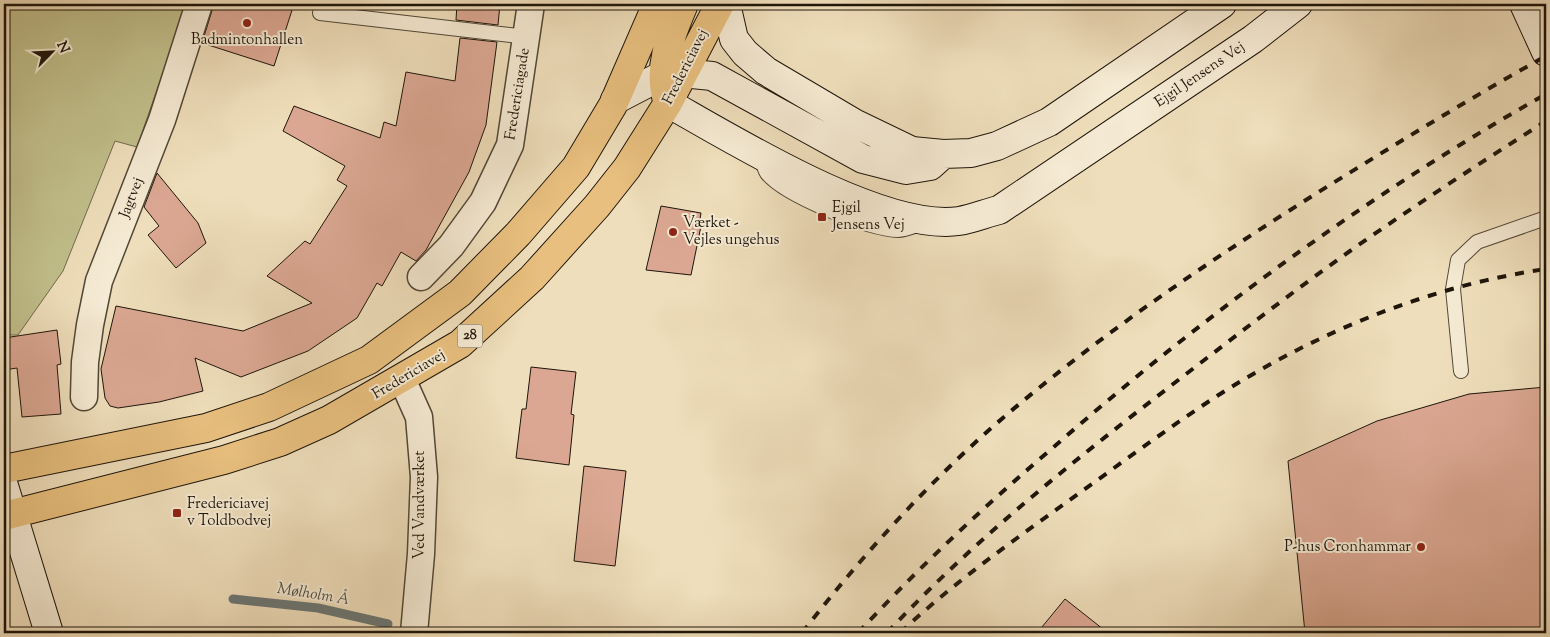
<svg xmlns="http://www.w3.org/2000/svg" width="1550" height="637" viewBox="0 0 1550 637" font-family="'Sorts Mill Goudy',serif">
<rect width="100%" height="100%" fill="#efdebb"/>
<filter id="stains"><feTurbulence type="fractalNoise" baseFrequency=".004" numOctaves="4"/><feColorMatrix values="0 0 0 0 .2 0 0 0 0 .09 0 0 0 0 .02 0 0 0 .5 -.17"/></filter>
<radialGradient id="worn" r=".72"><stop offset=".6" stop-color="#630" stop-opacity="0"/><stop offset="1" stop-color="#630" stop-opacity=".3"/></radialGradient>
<!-- green -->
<path fill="#c1bf8b" stroke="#706a4b" d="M4 4H187L137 147 115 141 63 271 18 335H4Z"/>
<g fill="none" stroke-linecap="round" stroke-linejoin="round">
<!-- stream -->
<path stroke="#6c7775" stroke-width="9" d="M233 599 318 608 388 624
M455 633H456"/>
</g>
<!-- building -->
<path fill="#dba792" stroke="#1e150b" d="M214 4H294L274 66 202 43Z
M457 4H500L498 25 456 20Z
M460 38 497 42 486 125 469 172 426 250 416 261 401 252 382 286 377 283 357 318 308 351 241 377 195 358 203 391 159 402 118 408 110 406 105 398 101 369 116 306 243 331 312 303 267 276 305 241 310 244 347 186 337 180 345 166 283 131 294 106 380 138 384 122 396 126 406 72 455 81Z
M157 173 198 223 206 243 176 268 148 235 159 226 144 207Z
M661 206 701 213 699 225 701 226 691 275 646 270Z
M57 330 61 364 57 365 61 414 22 417 17 368 4 370V338Z
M531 367 576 372 571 414 574 415 569 465 516 458 522 409H526Z
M1546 387V633H1305L1288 461 1377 421 1469 394Z
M584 466 626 471 615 566 574 561Z
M1065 599 1108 633H1037Z"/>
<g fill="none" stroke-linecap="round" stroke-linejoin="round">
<defs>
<path id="lane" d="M320 13 527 37
M762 159C763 163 765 170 767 173 784 195 870 230 898 230 905 230 914 226 920 224
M1461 371 1453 289 1458 260 1477 242 1546 218"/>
<path id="street" d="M421 277 451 246 483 202 510 145 531 4
M402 379 419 417 424 477 421 554 414 633
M84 397 85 362 90 325 99 281 162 120 199 4"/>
<path id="secondary" d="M726 4 734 39 745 53 766 71 854 123 912 151 943 154 971 153 997 146 1049 122 1222 4
M1524 4 1546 52
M615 100 663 75 682 73 712 76 863 159 906 170 930 166 940 157
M668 103C735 141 883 232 959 221 972 219 986 213 999 210L1253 39 1298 4
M4 486 49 633"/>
<path id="primary" d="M668 103C656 69 671 35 684 4
M4 469 206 428 269 407 369 360 460 293 518 234 576 167 613 105 657 4
M4 516 224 460 280 442 329 420 460 344 532 278 597 206 627 168 668 103 720 4"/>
</defs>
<!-- lane casing -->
<use href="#lane" stroke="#524737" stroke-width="16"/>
<!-- street casing -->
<use href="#street" stroke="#524737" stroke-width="29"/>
<!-- secondary casing -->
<use href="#secondary" stroke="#1e150b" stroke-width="30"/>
<!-- primary casing -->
<use href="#primary" stroke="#1e150b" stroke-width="30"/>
<!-- lane -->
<use href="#lane" stroke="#f5ead3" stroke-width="14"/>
<!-- street -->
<use href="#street" stroke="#f5ead3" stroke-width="26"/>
<!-- secondary -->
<use href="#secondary" stroke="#f5ead3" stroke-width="28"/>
<!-- primary -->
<use href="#primary" stroke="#e8bf7e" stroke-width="28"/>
<!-- rail -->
<path stroke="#1e150b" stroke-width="4" stroke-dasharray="9 9" stroke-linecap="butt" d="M802 633C864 553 933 477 1011 411 1112 326 1221 253 1333 183 1404 139 1474 96 1546 56
M858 633C920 566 987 504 1056 445 1208 312 1371 193 1546 94
M887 633C968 546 1061 471 1155 398 1220 348 1284 298 1350 251 1414 206 1480 163 1546 121
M900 633C955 581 1020 536 1082 491 1127 459 1171 426 1217 396 1317 332 1429 286 1546 269"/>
</g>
<!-- markers -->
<g fill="#8f2418" stroke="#f5ead3" stroke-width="2">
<circle cx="247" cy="23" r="5"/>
<rect x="817" y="212" width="10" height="10" rx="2.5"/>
<circle cx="673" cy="232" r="5"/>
<rect x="172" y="508" width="10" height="10" rx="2.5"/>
<circle cx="1421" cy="547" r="5"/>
</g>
<g text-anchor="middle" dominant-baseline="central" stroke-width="4" stroke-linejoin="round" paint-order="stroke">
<!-- shield labels -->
<rect fill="#f5ead3" stroke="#5e5547" stroke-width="1" x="457.5" y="324.5" width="25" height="23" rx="4"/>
<g font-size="14" font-weight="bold" fill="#1e150b">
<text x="470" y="336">28</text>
</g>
<!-- poi labels -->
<g font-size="15" fill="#1e150b" stroke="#f5ead3" text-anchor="start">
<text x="247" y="40" text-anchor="middle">Badmintonhallen</text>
<text x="832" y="208">Ejgil<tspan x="832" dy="17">Jensens Vej</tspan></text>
<text x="683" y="223">Værket -<tspan x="683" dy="17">Vejles ungehus</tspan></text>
<text x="187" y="504">Fredericiavej<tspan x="187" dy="17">v Toldbodvej</tspan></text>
<text x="1411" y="547" text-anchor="end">P-hus Cronhammar</text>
</g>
<!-- street labels -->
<g font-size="15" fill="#1e150b" stroke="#f5ead3">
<text transform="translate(686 67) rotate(-63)">Fredericiavej</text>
<text transform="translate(1200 75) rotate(-34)">Ejgil Jensens Vej</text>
<text transform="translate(518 94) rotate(-81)">Fredericiagade</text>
<text transform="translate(132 198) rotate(-69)">Jagtvej</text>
<text transform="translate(409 375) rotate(-31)">Fredericiavej</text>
<text transform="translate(420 505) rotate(-90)">Ved Vandværket</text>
</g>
<!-- water labels -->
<g font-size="16" font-style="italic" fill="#4c4e49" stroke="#f5ead3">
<text transform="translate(313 595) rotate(9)">Mølholm Å</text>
</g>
</g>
<!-- margin -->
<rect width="1550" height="637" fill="none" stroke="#efdebb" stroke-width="20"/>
<rect x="5" y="5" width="1540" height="627" fill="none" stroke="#1e150b" stroke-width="2.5"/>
<rect x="10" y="10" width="1530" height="617" fill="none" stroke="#1e150b"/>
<!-- north arrow -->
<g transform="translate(52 52) rotate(66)" stroke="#f5ead3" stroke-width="4" paint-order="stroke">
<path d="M0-4L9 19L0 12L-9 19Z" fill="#1e150b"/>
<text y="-8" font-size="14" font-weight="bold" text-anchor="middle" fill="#1e150b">N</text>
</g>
<rect width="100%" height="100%" filter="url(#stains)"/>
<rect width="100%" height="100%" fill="url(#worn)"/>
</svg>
